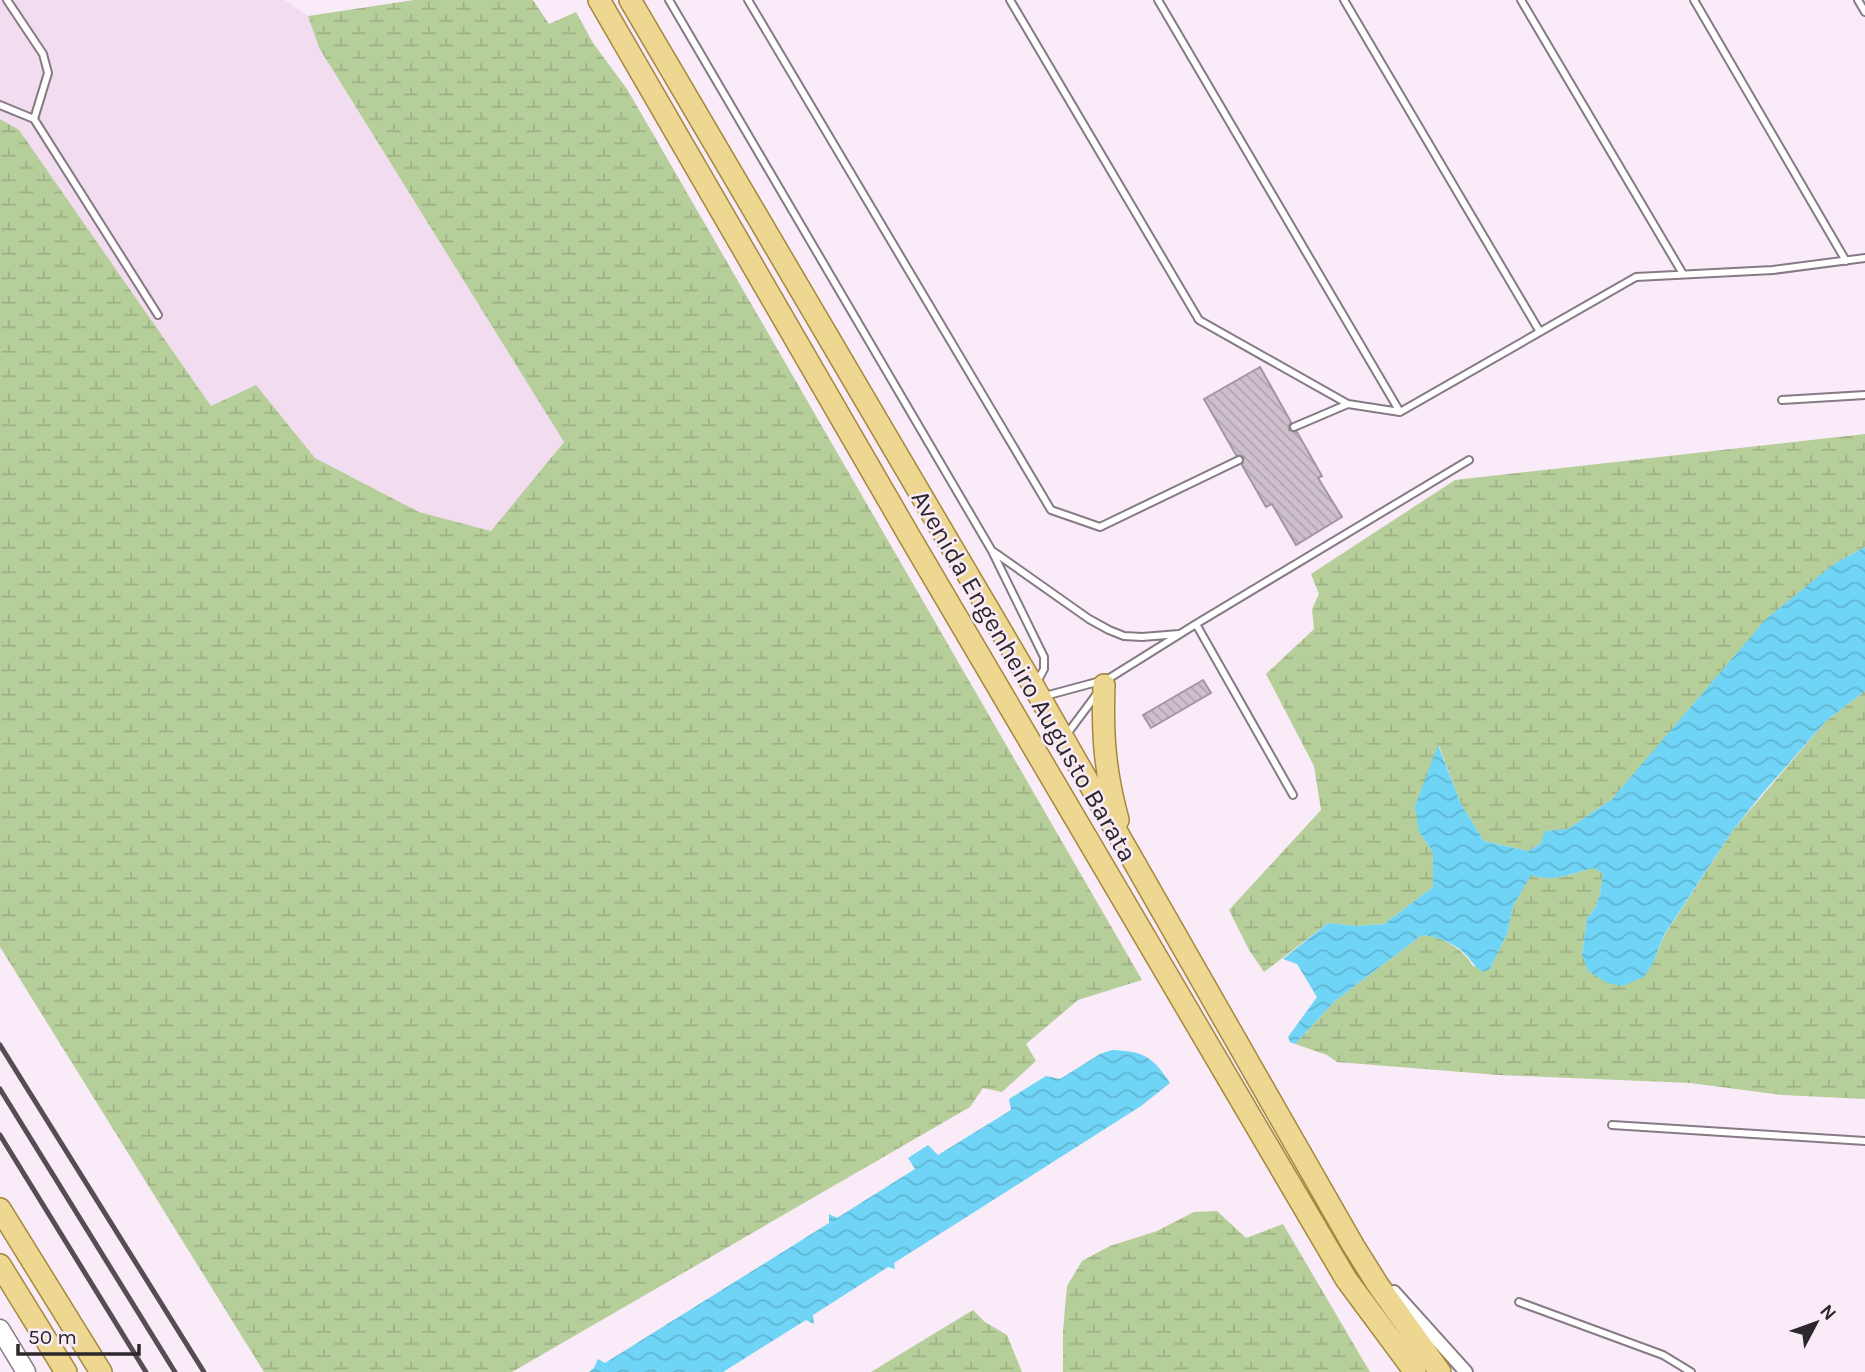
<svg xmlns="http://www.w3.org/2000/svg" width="1865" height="1372" viewBox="0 0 1865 1372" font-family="Karla,sans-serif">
<defs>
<pattern id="wetland-marsh" width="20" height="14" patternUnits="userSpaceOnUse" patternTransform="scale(1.75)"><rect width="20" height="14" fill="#b6ce9a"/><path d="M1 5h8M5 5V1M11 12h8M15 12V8" fill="none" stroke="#9db185"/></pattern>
<pattern id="water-waves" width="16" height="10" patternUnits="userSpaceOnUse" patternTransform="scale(1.75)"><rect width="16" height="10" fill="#6fd4f5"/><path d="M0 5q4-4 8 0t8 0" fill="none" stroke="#60b6d2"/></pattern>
<pattern id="building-back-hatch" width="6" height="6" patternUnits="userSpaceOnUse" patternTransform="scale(1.75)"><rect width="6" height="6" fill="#cdc0cc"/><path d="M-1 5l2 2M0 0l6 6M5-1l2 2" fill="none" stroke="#b0a5af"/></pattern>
</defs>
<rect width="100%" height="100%" fill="#f9ebf8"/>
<!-- built -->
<path fill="#f1ddef" d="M0 0H284L308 16 319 49 564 442 491 531 419 512 315 458 256 385 211 406 19 131 0 119Z"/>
<!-- wetland -->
<path fill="url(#wetland-marsh)" d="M414 0H533L549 24 576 12 593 43 627 89 1142 980 1078 1000 1026 1044 1036 1061 1002 1092 983 1088 970 1107 512 1372H264L0 947V119L19 130 211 406 256 385 315 458 419 512 491 531 564 442 319 48 308 16Z
M1865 434V547L1834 564 1612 799 1568 829 1546 831 1540 844 1528 851 1484 841 1461 804 1439 746 1419 832 1433 852V887L1384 924 1356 926 1328 923 1264 972 1249 950 1229 910 1321 810 1314 766 1266 674 1314 629 1312 609 1319 594 1311 574 1455 480Z
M1865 691V1099L1782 1095 1690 1083 1499 1075 1337 1062 1327 1055 1295 1044 1335 1001 1422 935C1442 936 1462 948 1473 966L1490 969 1507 934 1513 906 1531 874C1554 883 1571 873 1594 868L1603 874 1600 894 1595 908 1587 918 1582 955 1653 963 1664 936 1733 830 1826 721Z
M1217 1211 1246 1238 1283 1224 1370 1372H1063V1331L1067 1286 1082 1261 1110 1246 1157 1231 1194 1212Z
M973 1310 985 1322 1007 1335 1022 1372H871Z"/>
<!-- water -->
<path fill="url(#water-waves)" d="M1865 547V691L1826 721 1762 794 1733 830 1664 935 1653 963 1644 977 1622 986 1607 983 1588 971 1582 955 1587 918 1595 908 1600 894 1603 874 1594 868C1571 873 1554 883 1531 875L1513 906 1507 934 1490 969 1483 972C1475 967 1473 963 1467 956 1457 944 1437 936 1422 935L1335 1001 1295 1044 1290 1042 1288 1037 1317 997 1297 964 1283 959 1328 923 1356 926 1384 924 1433 887V852L1419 832 1415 806 1438 745 1461 804 1484 841 1528 851 1540 844 1545 831 1568 829 1612 799 1766 619 1834 564Z
M1112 1050C1144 1051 1153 1057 1170 1083L1141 1106 894 1263 895 1269 888 1267 813 1315 814 1324 806 1320 723 1372H589L594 1368 598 1359 605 1363 829 1223V1214L837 1218 915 1169 908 1158 928 1145 938 1155 1011 1110 1009 1099 1046 1076 1060 1079 1100 1054Z"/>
<!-- building -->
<path fill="url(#building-back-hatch)" stroke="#a296a1" stroke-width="2" d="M1260 367 1291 422 1289 426V430L1297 432 1322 476 1318 478 1342 517 1296 545 1272 504 1266 507 1242 465 1244 457 1236 455 1204 399Z
M1203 680 1211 693 1151 728 1143 715Z"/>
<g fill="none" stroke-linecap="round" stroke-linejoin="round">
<defs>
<path id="lane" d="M7 0 43 54 48 73 34 119 158 315
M669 0 992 551 1044 657V669L1037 682
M748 0 1051 510 1100 527 1239 460
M1010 0 1199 320 1348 404
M1158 0 1400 412 1348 404 1294 427
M1344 0 1540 332
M1521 0 1683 274
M1694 0 1846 261
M1858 0 1865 12
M0 105 34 119
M1782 400 1865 395
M1400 412 1636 277 1773 270 1865 258
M994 552 1089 619 1109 630 1124 636 1142 637 1179 634
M1196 624 1293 795
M1045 696 1108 679 1196 624 1469 460
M1067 734 1096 695
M1612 1125 1865 1141
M1519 1302 1663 1355 1691 1372"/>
<path id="street" d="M1394 1292 1466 1372"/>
<path id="secondary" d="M0 1329 26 1372"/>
<path id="primary" d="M599 0 911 539 1346 1279 1415 1372
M630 0 1034 687 1353 1245 1378 1285 1440 1372
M1104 685C1102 735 1105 772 1118 820
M0 1209 101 1372
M0 1265 66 1372"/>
</defs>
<!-- lane casing -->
<use href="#lane" stroke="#867a85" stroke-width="10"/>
<!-- street casing -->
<use href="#street" stroke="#867a85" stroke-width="16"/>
<!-- secondary casing -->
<use href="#secondary" stroke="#867a85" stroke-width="21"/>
<!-- primary casing -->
<use href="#primary" stroke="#a3883d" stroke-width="24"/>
<!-- lane -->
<use href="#lane" stroke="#fff" stroke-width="6"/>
<!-- street -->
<use href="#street" stroke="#fff" stroke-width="12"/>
<!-- secondary -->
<use href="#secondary" stroke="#fff" stroke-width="18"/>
<!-- primary -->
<use href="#primary" stroke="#eed791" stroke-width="21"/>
<!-- rail -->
<path stroke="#544e53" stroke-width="5" d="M0 1045 204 1372
M0 1089 175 1372
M0 1135 146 1372"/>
</g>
<g text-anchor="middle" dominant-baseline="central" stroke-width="5" stroke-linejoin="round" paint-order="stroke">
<!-- street labels -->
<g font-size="26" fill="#2c272b" stroke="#f9ebf8">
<text transform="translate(1024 676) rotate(60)">Avenida Engenheiro Augusto Barata</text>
</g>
</g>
<!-- north arrow -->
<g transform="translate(1816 1323) rotate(49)" stroke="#f9ebf8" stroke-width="5" paint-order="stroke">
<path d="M0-5L12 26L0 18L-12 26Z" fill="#2c272b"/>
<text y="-10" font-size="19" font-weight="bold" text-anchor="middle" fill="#2c272b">N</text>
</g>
<!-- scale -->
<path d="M18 1344v10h121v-10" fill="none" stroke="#2c272b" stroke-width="3.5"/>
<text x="28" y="1344" font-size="21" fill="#2c272b" stroke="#f9ebf8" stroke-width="5" paint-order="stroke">50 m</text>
</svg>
